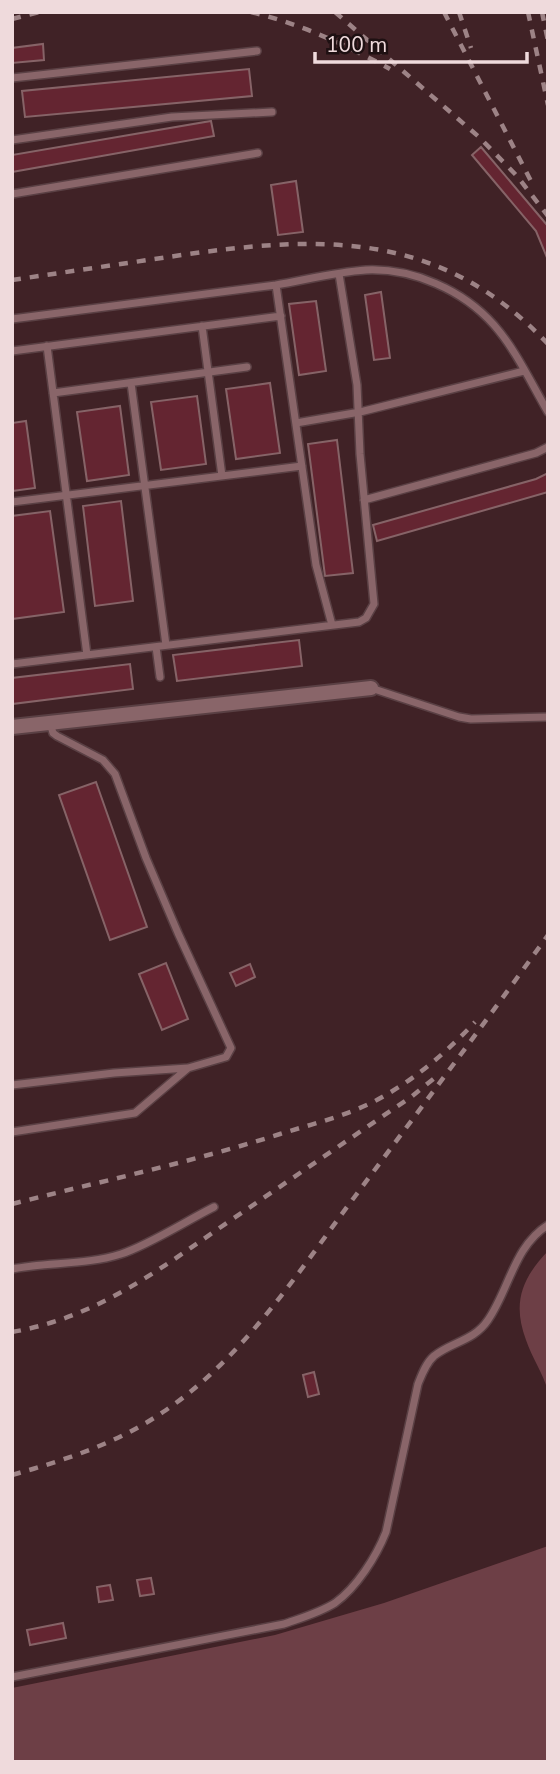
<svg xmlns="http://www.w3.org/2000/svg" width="560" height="1774" viewBox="0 0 560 1774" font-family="'Nunito Sans',sans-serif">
<rect width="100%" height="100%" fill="#402226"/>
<!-- green -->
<path fill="#6d3f46" d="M548 1251V1391C543 1373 532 1358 526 1340 512 1303 522 1278 548 1251Z
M548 1546V1762H12V1688L275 1635 384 1603Z"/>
<!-- building -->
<path fill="#642531" stroke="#866367" stroke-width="2" d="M43 44 44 60 12 63V48Z
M249 69 252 96 25 117 22 91Z
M211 121 214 136 12 172V155Z
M481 147 547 225 548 260 536 231 472 155Z
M296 181 303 232 278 235 271 185Z
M381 292 390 358 374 360 365 295Z
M316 301 326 371 299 375 289 304Z
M270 383 280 453 236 459 226 389Z
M197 396 206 464 161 470 151 402Z
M120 406 129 475 87 481 77 412Z
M26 421 35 488 12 491V423Z
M337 440 353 573 325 576 308 444Z
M548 473V492L377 541 373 525 536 479Z
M121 501 133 601 95 606 83 506Z
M50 511 64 612 12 619V516Z
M299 640 302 666 177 681 173 655Z
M130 664 133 689 12 704V678Z
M96 782 147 927 110 940 59 795Z
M166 963 188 1019 162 1030 139 974Z
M250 964 255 977 236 986 230 973Z
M314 1372 319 1394 308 1397 303 1375Z
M151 1578 154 1594 140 1596 137 1580Z
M110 1585 113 1600 99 1602 97 1587Z
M63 1623 66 1638 30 1645 27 1630Z"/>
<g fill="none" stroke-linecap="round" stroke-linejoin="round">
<defs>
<path id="lane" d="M12 78 257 51
M12 140 172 117 272 112
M12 194 258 153
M276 285C305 280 336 272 366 270 413 268 463 290 494 325 516 350 531 383 548 412
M12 319 276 285 316 565 332 625
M202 326 222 476
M47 346 87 655
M12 351 281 316
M131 383 166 645
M53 393 247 367
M296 423 360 412 524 371
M364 500 536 453 548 447
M12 502 302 466
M156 647 160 677
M12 664 359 622 366 618 374 604 360 454 357 385 339 274
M371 688 459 717 471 719 548 717
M12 1085 114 1073 188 1068
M12 1132 135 1113 188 1068 226 1057 231 1048 178 933 146 858 115 774 103 760 57 736 53 733 50 723
M12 1269C47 1262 87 1265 121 1254 149 1245 186 1221 214 1207
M12 1677 284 1624C301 1618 319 1613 335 1603 357 1587 376 1557 386 1532L418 1384C422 1374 426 1363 434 1356 451 1342 474 1341 488 1320 509 1290 514 1246 548 1225"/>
<path id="street" d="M12 727 371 688"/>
</defs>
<!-- lane casing -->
<use href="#lane" stroke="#5a4044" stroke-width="10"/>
<!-- street casing -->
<use href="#street" stroke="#5a4044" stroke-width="18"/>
<!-- lane -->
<use href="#lane" stroke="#896569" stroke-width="7"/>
<!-- street -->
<use href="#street" stroke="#896569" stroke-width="14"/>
<!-- rail -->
<path stroke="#9d8386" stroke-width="4.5" stroke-dasharray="9 9" stroke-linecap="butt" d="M251 12C301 24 346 45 390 69
M335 12 479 137 517 176 548 216
M444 12 534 187
M459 12 471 48
M528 12 548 105
M542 12 548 41
M12 19 39 12
M12 280C66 272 121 264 175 256 320 235 439 229 548 344
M12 1204C102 1181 192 1162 280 1134 312 1124 346 1116 375 1101 413 1081 446 1053 475 1022
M12 1332C100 1317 162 1267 234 1218 293 1178 352 1137 411 1097L437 1076
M12 1475C65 1460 118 1443 163 1412 244 1358 298 1272 356 1195 420 1109 485 1023 548 935"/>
</g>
<!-- border -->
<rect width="560" height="1774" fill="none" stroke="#efdadc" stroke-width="28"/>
<!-- scale -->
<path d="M315 52v10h212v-10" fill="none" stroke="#efdadc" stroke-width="3.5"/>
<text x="326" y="52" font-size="21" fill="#efdadc" stroke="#1e1012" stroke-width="5" paint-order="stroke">100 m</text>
</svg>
